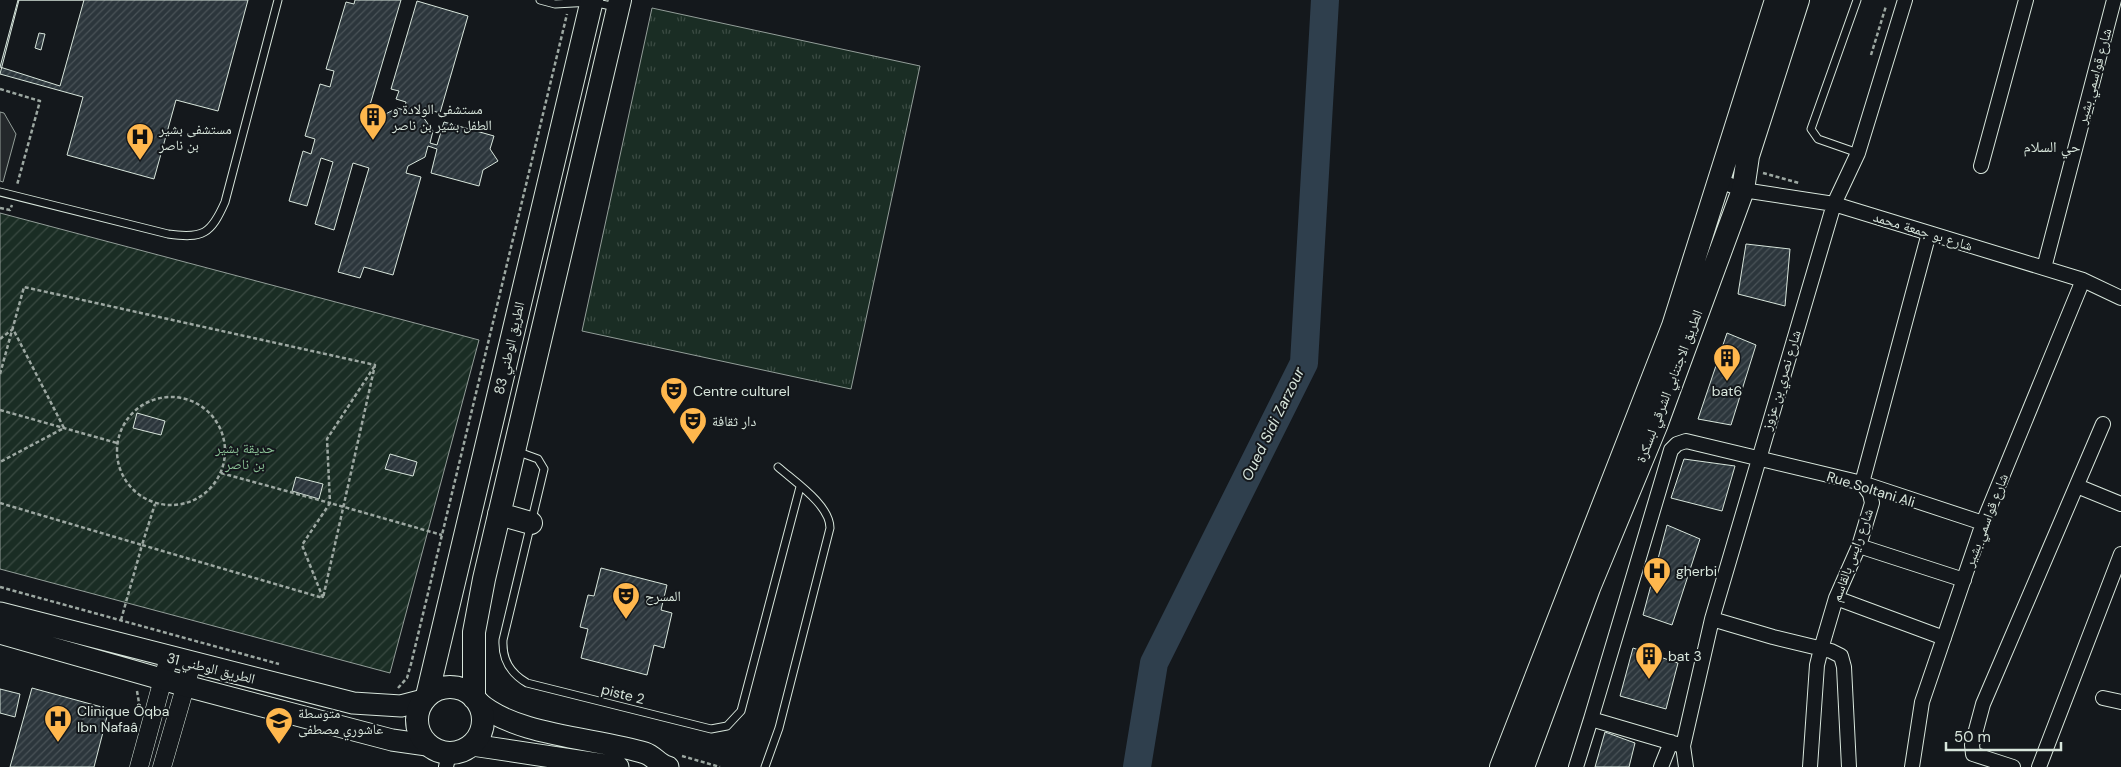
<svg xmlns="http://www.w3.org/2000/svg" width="2121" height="767" viewBox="0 0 2121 767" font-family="'DM Sans','Noto Naskh Arabic',sans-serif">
<defs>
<pattern id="grass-tufts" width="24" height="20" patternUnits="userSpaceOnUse" patternTransform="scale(1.25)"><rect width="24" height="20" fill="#1a2d24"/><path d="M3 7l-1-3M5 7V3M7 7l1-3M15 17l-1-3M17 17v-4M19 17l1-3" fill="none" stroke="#3b4b43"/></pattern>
<pattern id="garden-furrows" width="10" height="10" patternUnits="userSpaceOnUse" patternTransform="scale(1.25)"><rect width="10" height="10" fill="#1a2d24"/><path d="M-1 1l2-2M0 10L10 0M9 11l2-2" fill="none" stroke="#3b4b43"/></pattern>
<pattern id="building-hatch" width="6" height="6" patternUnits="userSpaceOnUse" patternTransform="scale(1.25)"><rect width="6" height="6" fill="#2c363c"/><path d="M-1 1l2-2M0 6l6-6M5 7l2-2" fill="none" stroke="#4a5358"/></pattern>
</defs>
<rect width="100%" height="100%" fill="#14181c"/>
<!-- grass -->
<path fill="url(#grass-tufts)" stroke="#939e99" d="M652 8 920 66 851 389 582 331Z"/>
<!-- garden -->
<path fill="url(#garden-furrows)" stroke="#939e99" d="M0 213 479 340 390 673 0 569Z"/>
<!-- parking -->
<path fill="#24282b" stroke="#939e99" d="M0 112 4 113 16 134 3 182 0 181Z"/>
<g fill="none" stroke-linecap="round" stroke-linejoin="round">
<!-- river -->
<path stroke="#2f3f4d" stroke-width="28" d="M1137 767 1154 663 1304 363 1325 0"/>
</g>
<!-- building -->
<path fill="url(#building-hatch)" stroke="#d8e6dc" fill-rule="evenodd" d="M18 0H84L60 86 0 67ZM39 33 45 34 41 50 35 48Z
M19 0H248L218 111 176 100 154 179 67 155 83 97 0 74Z
M355 0H401L367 115 378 118 397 108 404 110 406 102 396 99 399 91 391 89 417 1 468 16 440 113 423 108 421 114 433 131 430 143 437 145 444 122 494 136 490 149 498 161 483 170 479 186 431 173 437 149 428 146 425 157 408 166 406 173 421 177 393 275 364 267 360 278 338 272 369 168 353 163 334 230 315 224 333 162 321 158 307 206 289 201 303 151 311 154 315 139 305 136 320 84 330 87 334 71 326 69 346 2 354 4Z
M1746 244 1790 249 1785 306 1738 294Z
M1727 333 1756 345 1731 425 1698 419Z
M137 413 165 421 161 435 133 428Z
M390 454 417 462 413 476 385 469Z
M1684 459 1735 466 1722 511 1671 498Z
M296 477 323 484 319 499 292 491Z
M1667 525 1700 539 1672 625 1643 615Z
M601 568 667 585 661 610 672 613 664 648 654 645 647 675 581 658 588 629 580 627 588 595 594 596Z
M1633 648 1678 663 1666 709 1620 696Z
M32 688 109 709 94 767H10Z
M0 689 20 694 15 717 0 713Z
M1605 732 1635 743 1629 767H1595Z"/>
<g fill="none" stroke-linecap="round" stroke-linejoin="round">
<defs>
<path id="service" d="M540 0 555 4 592 2 616 7
M1857 0 1811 129 1818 139 1858 153
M0 192 168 234C203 239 211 234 225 202L278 0
M516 451 538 459 544 469 503 640C502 660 510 673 527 683L711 729 727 726 741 711 800 487
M765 767 779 728 830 528C830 505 795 482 778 467"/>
<path id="minor" d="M1981 166 2026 0
M1720 181 1743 190 1834 204 2083 280 2121 298
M2044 268 2114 0
M2077 486 2121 504
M1859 546 1964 580
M1836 598 1944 638
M1712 619 1773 637 1831 651 1841 656 1844 667 1849 767
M2103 698 2121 702
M1591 719 1671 450 1677 444 1686 441 1862 483 1983 523
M446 767 449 753
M1576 767 1591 719 1683 746
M1661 767 1671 742
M1686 767 1683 746 1712 619 1834 204 1858 153 1905 0
M1810 767 1817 665 1821 649 1836 598 1859 546 1872 503 1870 494 1862 483 1929 233
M1912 767 1922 702 1983 523 2083 280
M2013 767 1973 754 1972 745 1983 704 2103 424
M2039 767 2121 554"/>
<path id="tertiary" d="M139 767 169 657
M162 767 192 663"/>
<path id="primary" d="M0 613 353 703 401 706 424 700
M0 633 186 686 392 740 427 745
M478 702C515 736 597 738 645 753 654 756 659 765 668 767
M472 745 618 767"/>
<path id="trunk" d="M499 514 531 523
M417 720a33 33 0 1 1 66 0a33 33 0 1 1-66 0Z
M427 696 592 0
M474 698V632L484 579 620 0
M1501 767 1673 326 1776 0
M1523 767 1589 588 1656 426 1743 190 1748 156 1798 0"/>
</defs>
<!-- service casing -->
<use href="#service" stroke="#d8e6dc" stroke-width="9"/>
<!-- minor casing -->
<use href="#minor" stroke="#d8e6dc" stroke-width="16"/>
<!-- tertiary casing -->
<use href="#tertiary" stroke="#d8e6dc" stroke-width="19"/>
<!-- primary casing -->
<use href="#primary" stroke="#d8e6dc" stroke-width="23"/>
<!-- trunk casing -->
<use href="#trunk" stroke="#d8e6dc" stroke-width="24"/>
<!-- path -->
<path stroke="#9da8a2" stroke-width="2.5" stroke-dasharray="4 2.5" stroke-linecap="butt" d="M1871 55 1886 6
M0 89 40 101 17 185
M1763 173 1799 183
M0 208 10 210 12 205
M0 339 13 329 64 428 0 462
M0 374 24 287 375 365 323 598
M117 451a54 54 0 1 1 108 0a54 54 0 1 1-108 0Z
M0 410 117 443
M221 473 330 503 327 439 374 367
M0 503 142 545 155 504
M0 587 279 664
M121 620 142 545 323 598 302 545 330 503 442 535
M398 688 407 678 411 664 567 14
M137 691 139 703
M682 756 720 767"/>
<!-- service -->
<use href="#service" stroke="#14181c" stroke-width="7"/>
<!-- minor -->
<use href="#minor" stroke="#14181c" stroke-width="14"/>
<!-- tertiary -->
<use href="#tertiary" stroke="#14181c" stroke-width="18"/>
<!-- primary -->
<use href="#primary" stroke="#14181c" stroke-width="21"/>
<!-- trunk -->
<use href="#trunk" stroke="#14181c" stroke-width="22"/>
</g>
<!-- icons -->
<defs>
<symbol id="building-pin" viewBox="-11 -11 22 30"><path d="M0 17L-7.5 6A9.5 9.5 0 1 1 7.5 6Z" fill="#ffb74d" stroke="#14181c"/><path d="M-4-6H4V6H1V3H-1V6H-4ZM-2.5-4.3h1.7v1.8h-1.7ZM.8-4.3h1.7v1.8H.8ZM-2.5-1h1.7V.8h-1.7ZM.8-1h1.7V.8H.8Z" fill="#111"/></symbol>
<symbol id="hospital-pin" viewBox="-11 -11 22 30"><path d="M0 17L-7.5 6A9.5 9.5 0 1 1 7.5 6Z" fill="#ffb74d" stroke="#14181c"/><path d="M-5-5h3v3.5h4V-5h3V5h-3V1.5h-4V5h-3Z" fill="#111"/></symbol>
<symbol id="theatre-pin" viewBox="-11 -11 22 30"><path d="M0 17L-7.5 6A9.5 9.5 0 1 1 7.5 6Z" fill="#ffb74d" stroke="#14181c"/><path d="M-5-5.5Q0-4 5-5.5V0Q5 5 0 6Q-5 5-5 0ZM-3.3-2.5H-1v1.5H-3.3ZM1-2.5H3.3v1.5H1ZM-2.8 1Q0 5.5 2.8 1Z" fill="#111"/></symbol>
<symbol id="school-pin" viewBox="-11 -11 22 30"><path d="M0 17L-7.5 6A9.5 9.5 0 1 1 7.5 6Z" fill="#ffb74d" stroke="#14181c"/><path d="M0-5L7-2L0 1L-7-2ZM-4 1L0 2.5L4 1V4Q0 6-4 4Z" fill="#111"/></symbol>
</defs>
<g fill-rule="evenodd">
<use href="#building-pin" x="357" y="101" width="32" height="43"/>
<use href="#hospital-pin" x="124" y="121" width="32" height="43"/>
<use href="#building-pin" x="1711" y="342" width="32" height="43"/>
<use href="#theatre-pin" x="658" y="375" width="32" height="43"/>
<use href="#theatre-pin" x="677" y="405" width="32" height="43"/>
<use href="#hospital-pin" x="1641" y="555" width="32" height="43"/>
<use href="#theatre-pin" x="610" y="580" width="32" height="43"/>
<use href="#building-pin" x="1633" y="640" width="32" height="43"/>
<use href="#hospital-pin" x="42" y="703" width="32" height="43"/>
<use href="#school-pin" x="263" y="705" width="32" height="43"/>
</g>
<g text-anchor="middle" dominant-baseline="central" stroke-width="4" stroke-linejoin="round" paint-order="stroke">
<!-- street labels -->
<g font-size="14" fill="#d8e6dc" stroke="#14181c">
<text transform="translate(2094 76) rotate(-75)">شارع قواسمي بشير</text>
<text transform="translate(1923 231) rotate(17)">شارع بو جمعة محمد</text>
<text transform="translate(509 348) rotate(-77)">الطريق الوطني 83</text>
<text transform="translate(1781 380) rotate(-73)">شارع نصري بن عزوز</text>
<text transform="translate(1669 386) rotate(-69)">الطريق الاجتنابي الشرقي لبسكرة</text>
<text transform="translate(1871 489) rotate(17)">Rue Soltani Ali</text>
<text transform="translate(1986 520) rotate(-69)">شارع قواسمي بشير</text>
<text transform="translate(1852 555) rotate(-70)">شارع رايس بالقاسم</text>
<text transform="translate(211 668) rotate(14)">الطريق الوطني 31</text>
<text transform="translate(623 694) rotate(14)">piste 2</text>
</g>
<!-- poi labels -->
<g font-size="14" fill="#d8e6dc" stroke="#14181c" text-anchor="start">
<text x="392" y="109">مستشفى الولادة و<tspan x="392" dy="16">الطفل بشير بن ناصر</tspan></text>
<text x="159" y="129">مستشفى بشير<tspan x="159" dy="16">بن ناصر</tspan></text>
<text x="693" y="391">Centre culturel</text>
<text x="1727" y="391" text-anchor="middle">bat6</text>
<text x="712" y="421">دار ثقافة</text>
<text x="1676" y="571">gherbi</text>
<text x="645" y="596">المسرح</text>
<text x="1668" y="656">bat 3</text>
<text x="77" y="711">Clinique Ôqba<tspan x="77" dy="16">Ibn Nafaâ</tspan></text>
<text x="298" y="713">متوسطة<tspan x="298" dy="16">عاشوري مصطفى</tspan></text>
</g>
<!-- park labels -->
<g font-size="14" fill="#8ac095" stroke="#14181c">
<text x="245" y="448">حديقة بشير<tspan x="245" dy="16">بن ناصر</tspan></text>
</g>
<!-- neighbourhood labels -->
<g font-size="15" fill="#d8e6dc" stroke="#14181c">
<text x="2052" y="147">حي السلام</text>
</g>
<!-- water labels -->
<g font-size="15" font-style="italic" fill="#d8e6dc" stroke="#14181c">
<text transform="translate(1273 424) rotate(-64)">Oued Sidi Zarzour</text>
</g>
</g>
<!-- scale -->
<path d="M1946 742v8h115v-8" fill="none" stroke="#d8e6dc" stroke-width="2.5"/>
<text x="1954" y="742" font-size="15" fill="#d8e6dc" stroke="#14181c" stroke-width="4" paint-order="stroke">50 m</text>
</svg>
